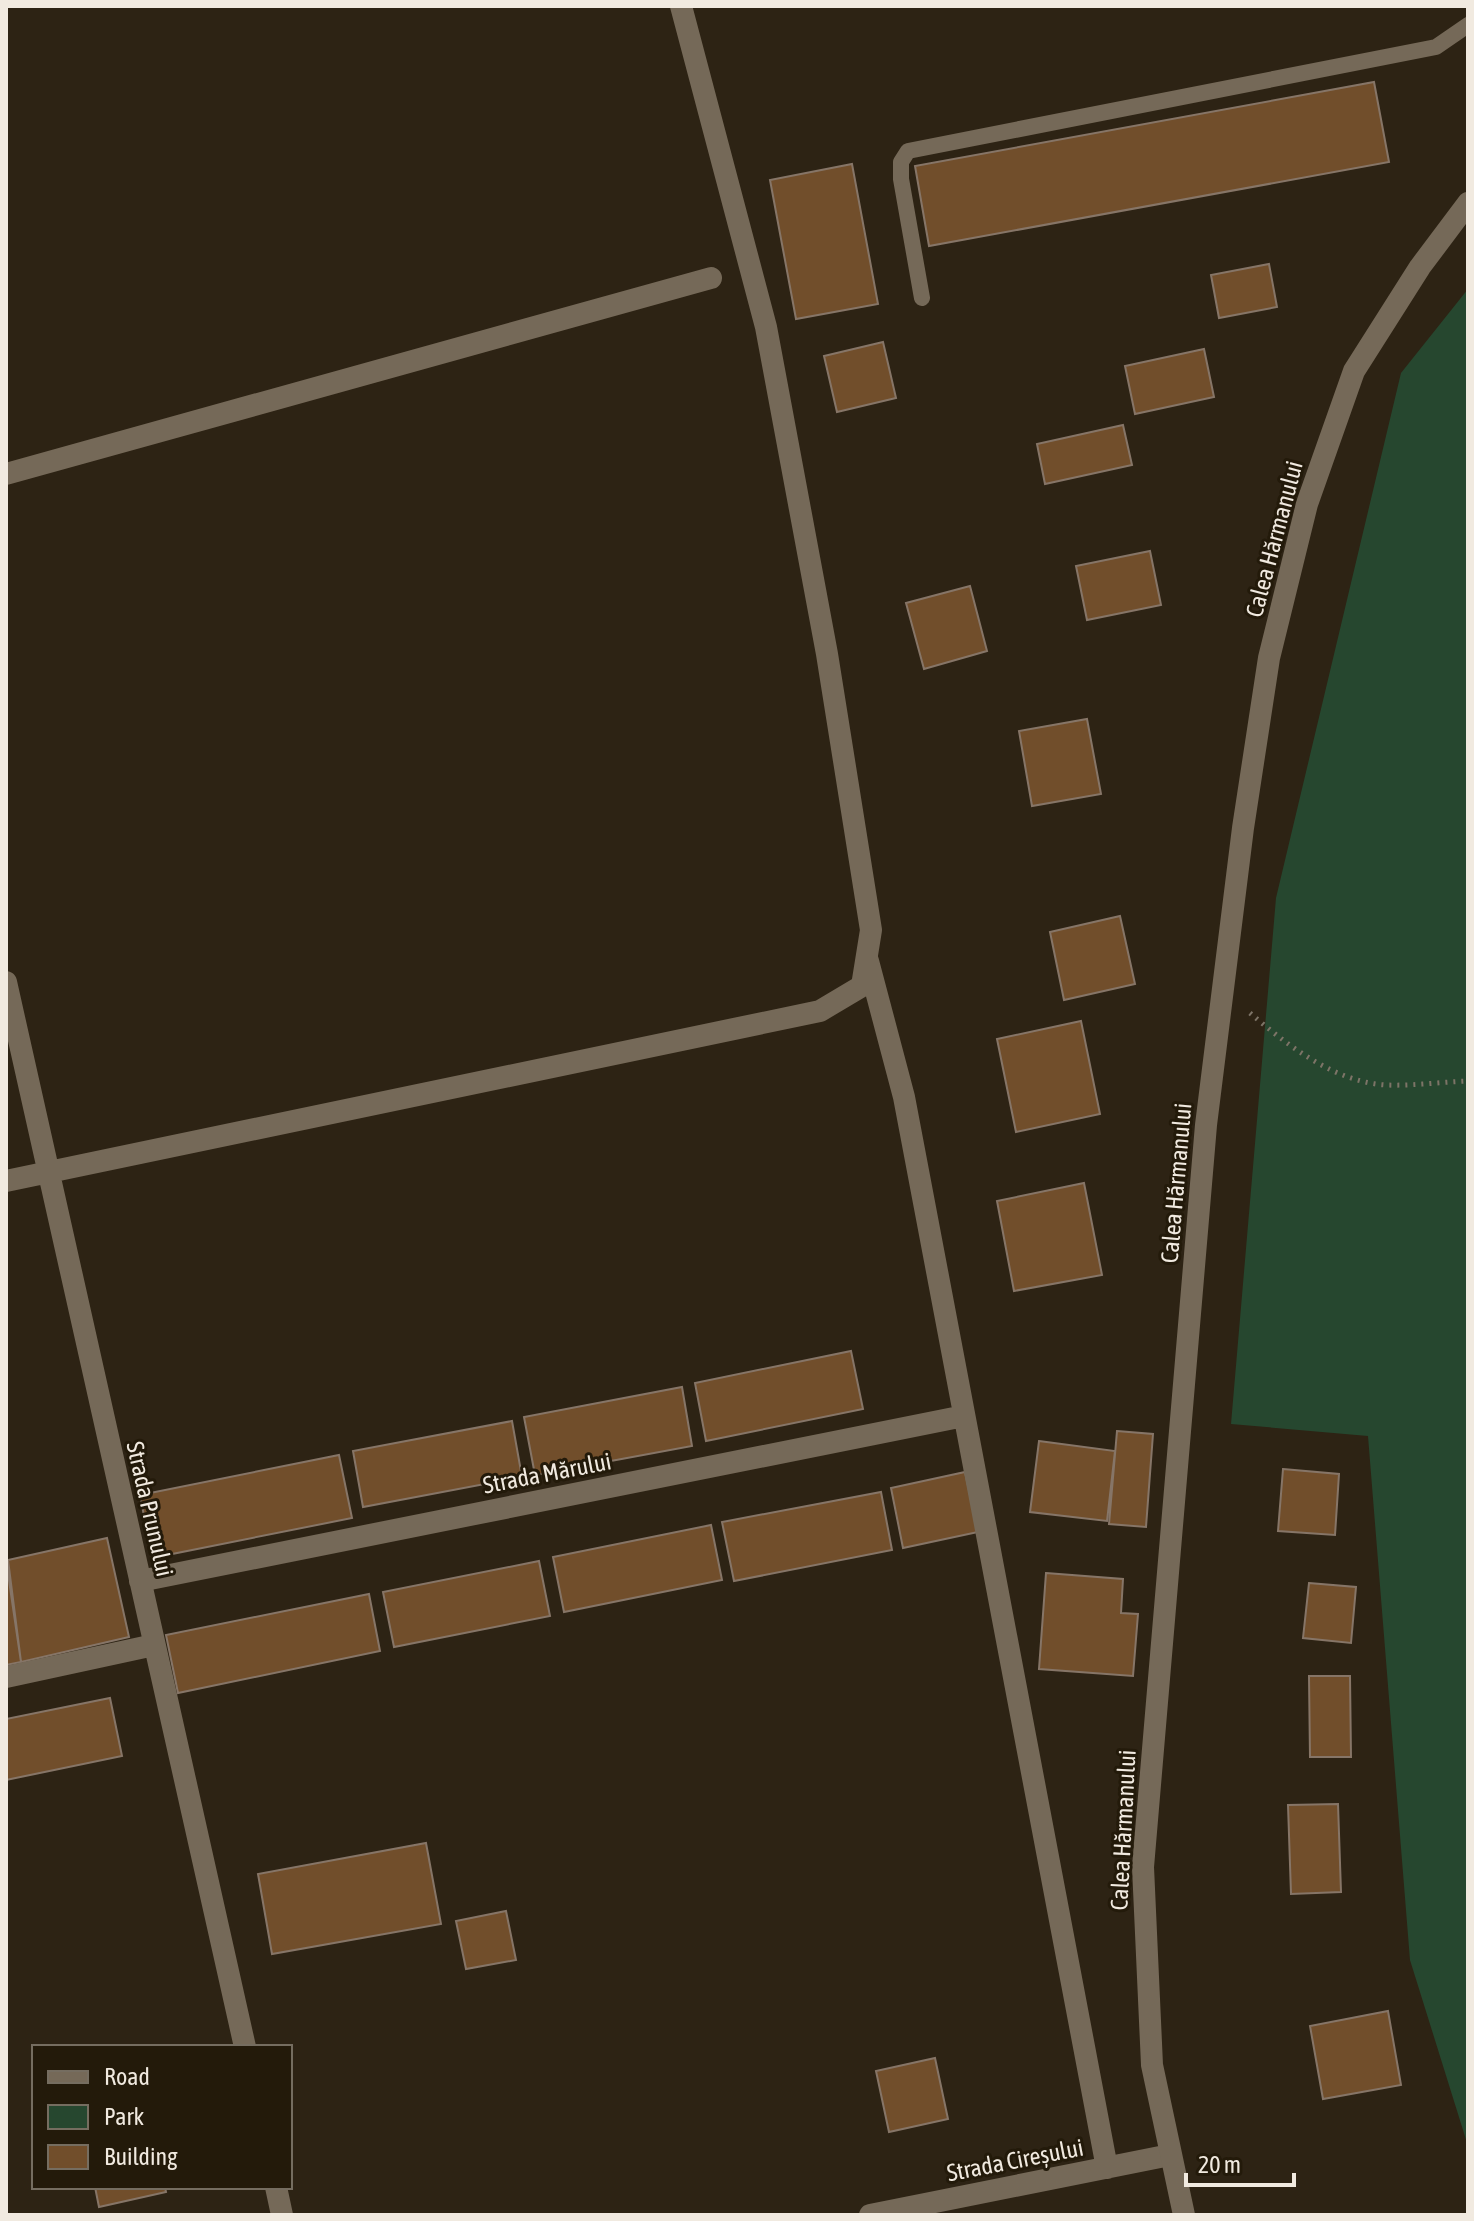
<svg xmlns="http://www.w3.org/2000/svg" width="1474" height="2221" viewBox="0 0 1474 2221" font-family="'Asap Condensed',sans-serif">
<rect width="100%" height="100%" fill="#2d2314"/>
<!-- green -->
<path fill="#26472f" d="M1468 289V2146L1410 1960 1368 1436 1231 1424 1276 898 1401 373Z"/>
<!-- building -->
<path fill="#714e2b" stroke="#867567" stroke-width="2" d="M1374 82 1389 162 929 246 915 166Z
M852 164 878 304 796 319 770 180Z
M1269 264 1277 307 1219 318 1211 275Z
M883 342 896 398 837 412 824 356Z
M1204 349 1214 397 1135 414 1125 366Z
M1123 425 1132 465 1045 484 1037 444Z
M1150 551 1161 605 1087 620 1076 566Z
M970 586 987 651 924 669 906 603Z
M1087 719 1101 794 1032 806 1019 731Z
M1120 916 1135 984 1064 1000 1050 932Z
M1081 1021 1100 1114 1016 1132 997 1039Z
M1084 1183 1102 1275 1014 1291 997 1201Z
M851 1351 863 1409 706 1441 695 1383Z
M682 1387 692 1446 535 1475 524 1417Z
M512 1421 522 1477 363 1507 353 1451Z
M1117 1431 1153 1434 1146 1527 1109 1524Z
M1039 1441 1115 1451 1107 1521 1030 1512Z
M339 1455 352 1518 152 1558 140 1495Z
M1283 1469 1339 1474 1335 1535 1278 1531Z
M965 1472 978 1532 903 1548 891 1488Z
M881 1492 892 1550 734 1581 722 1522Z
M711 1525 722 1580 564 1612 553 1557Z
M107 1538 129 1637 21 1662 8 1560Z
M6 1560 21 1662 6 1665Z
M539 1561 550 1616 394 1647 383 1592Z
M1046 1573 1123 1579 1121 1613 1138 1614 1133 1676 1039 1669Z
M1309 1583 1356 1587 1351 1643 1303 1638Z
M369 1594 380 1651 178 1693 166 1635Z
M1309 1676H1350L1351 1757H1310Z
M110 1698 122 1756 6 1780V1719Z
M1338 1804 1341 1892 1291 1894 1288 1805Z
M426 1843 441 1924 272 1954 258 1874Z
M506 1911 516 1960 466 1969 456 1921Z
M1388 2011 1401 2085 1323 2099 1310 2026Z
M935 2058 948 2119 889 2132 876 2071Z
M95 2187H165L166 2192 99 2207Z"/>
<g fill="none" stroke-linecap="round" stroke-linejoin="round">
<!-- path -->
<path stroke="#7d7467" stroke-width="5" stroke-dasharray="2 6" stroke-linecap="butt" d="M1250 1013C1287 1045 1334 1082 1386 1085 1413 1086 1441 1082 1468 1081"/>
<!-- service -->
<path stroke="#756958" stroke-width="16" d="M922 298 901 179V162L908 151 1436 47 1468 25"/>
<!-- minor -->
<path stroke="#756958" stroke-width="22" d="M6 474 711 278
M868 961 904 1097 1107 2168
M6 982 245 2047
M6 1181 820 1011 862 986 871 930 827 654 766 327 681 6
M140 1581 964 1416
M6 1677 154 1645
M276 2187 282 2215
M870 2215 1170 2155"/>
<!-- secondary -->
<path stroke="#756958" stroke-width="22" d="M1184 2215 1152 2065 1143 1867 1206 1125 1243 828 1269 658 1307 504 1354 371 1420 267 1468 203"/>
</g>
<g text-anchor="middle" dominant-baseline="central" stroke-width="6" stroke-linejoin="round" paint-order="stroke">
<!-- street labels -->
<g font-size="24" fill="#f1eae0" stroke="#231a0a">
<text transform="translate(1274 539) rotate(-75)">Calea Hărmanului</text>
<text transform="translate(1176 1183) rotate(-85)">Calea Hărmanului</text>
<text transform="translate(547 1473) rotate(-11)">Strada Mărului</text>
<text transform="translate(150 1509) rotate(77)">Strada Prunului</text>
<text transform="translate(1123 1830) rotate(-87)">Calea Hărmanului</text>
<text transform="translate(1015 2160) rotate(-11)">Strada Cireșului</text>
</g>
</g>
<!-- border -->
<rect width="1474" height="2221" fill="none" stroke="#f1eae0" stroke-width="16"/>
<!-- legend -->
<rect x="32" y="2045" width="260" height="144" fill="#231a0a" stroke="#756d60" stroke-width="2"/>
<rect x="48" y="2071" width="40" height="12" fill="#756958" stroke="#756d60" stroke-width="2"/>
<text x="104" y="2085" font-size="24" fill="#f1eae0">Road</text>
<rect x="48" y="2105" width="40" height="24" fill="#26472f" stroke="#756d60" stroke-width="2"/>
<text x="104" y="2125" font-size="24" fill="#f1eae0">Park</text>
<rect x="48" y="2145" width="40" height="24" fill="#714e2b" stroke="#756d60" stroke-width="2"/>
<text x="104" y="2165" font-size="24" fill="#f1eae0">Building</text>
<!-- scale -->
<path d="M1186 2173v12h108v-12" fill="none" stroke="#f1eae0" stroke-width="4"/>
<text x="1198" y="2173" font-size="24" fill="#f1eae0" stroke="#231a0a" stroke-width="6" paint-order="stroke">20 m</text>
</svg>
